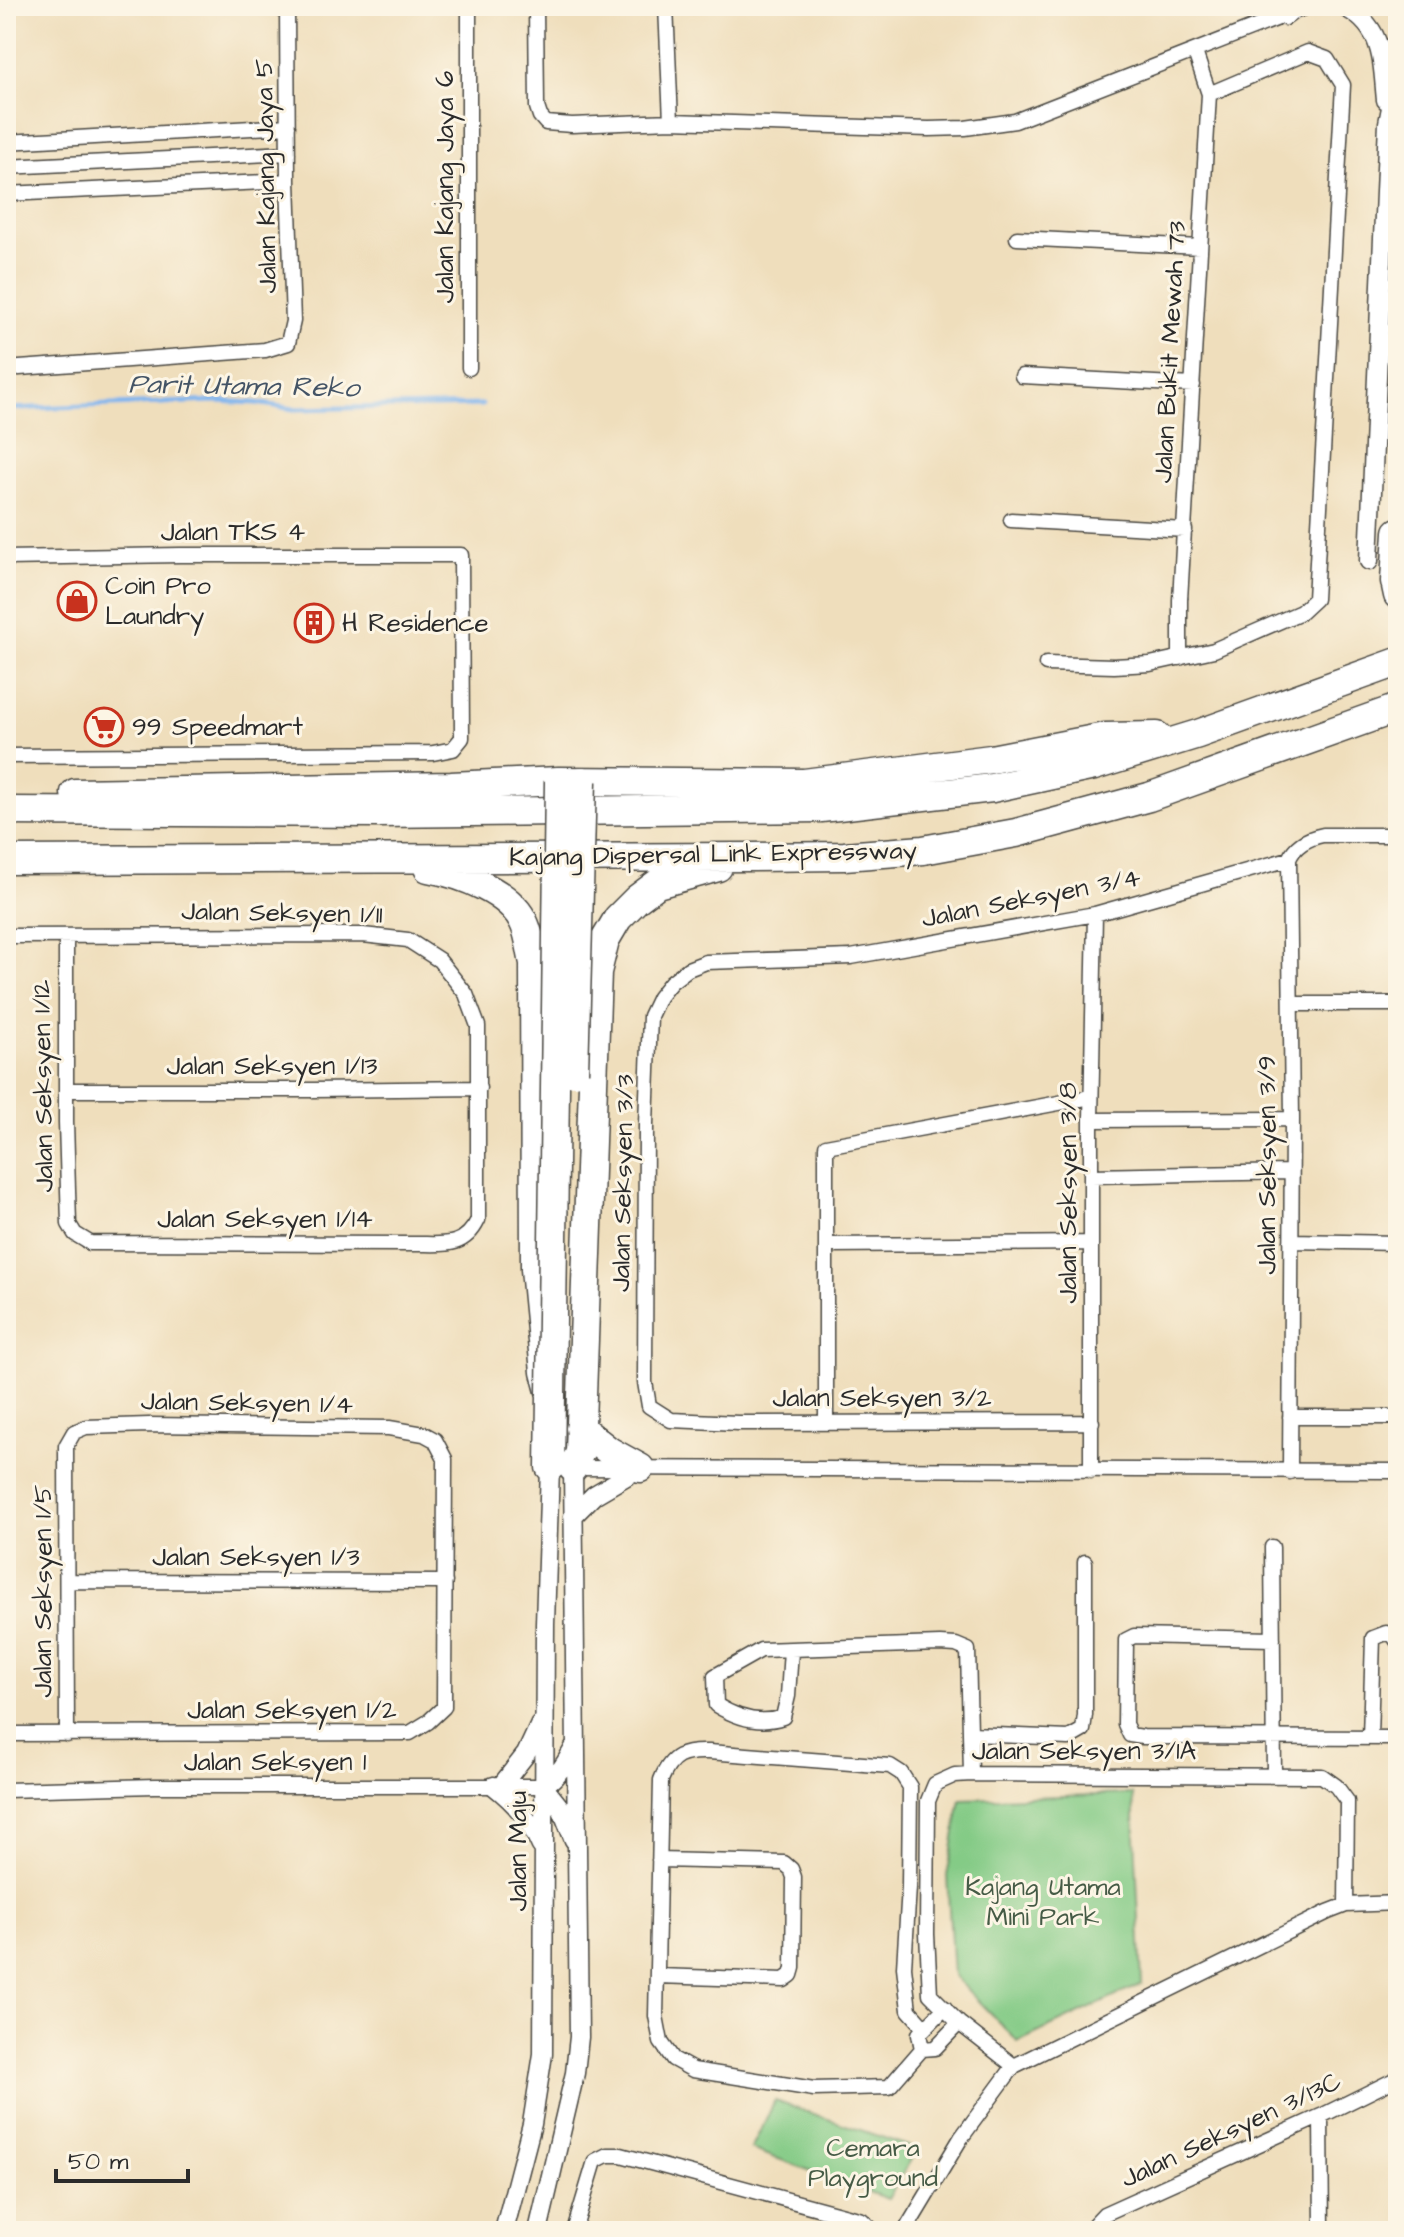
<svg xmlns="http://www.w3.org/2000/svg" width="1404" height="2237" viewBox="0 0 1404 2237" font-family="'Architects Daughter',sans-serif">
<rect width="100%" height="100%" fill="#fcf5e5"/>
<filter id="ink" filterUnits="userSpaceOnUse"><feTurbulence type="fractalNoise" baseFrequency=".0125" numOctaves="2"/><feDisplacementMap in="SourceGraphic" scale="16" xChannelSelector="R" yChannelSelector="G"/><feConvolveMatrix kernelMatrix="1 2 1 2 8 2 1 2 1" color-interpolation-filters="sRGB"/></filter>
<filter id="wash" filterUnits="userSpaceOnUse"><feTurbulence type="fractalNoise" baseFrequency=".006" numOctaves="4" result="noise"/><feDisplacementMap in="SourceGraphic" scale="32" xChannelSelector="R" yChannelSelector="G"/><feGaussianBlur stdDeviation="1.8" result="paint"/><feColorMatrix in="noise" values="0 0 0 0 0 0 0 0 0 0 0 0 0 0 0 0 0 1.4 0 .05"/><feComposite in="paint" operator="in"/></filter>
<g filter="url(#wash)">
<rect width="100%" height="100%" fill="#efdebc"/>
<!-- green -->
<path fill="#84cb86" stroke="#587b58" stroke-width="2" d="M1133 1794 1142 1984 1018 2042 953 1975 947 1876 961 1799Z
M775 2101 917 2149 888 2199 751 2149Z"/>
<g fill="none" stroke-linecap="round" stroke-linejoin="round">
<!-- stream -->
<path stroke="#80b5ee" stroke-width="5" d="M6 409 216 401 256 403 294 409 482 405"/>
</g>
</g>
<g filter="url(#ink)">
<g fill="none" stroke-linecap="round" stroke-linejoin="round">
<defs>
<path id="minor" d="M536 6 537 107 540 116 546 123 572 125 671 121 929 129 965 128 1015 121 1309 6
M666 6 671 121
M6 142 288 126
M6 167 288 153
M6 194 288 181
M1017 238 1200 247
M1378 340 1398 341
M469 368V6
M6 369 265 350 288 343 293 321 288 181 287 6
M1022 376 1193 385
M1011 520 1185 530
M6 558 180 555H461L462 738 453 749 433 753 6 756
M1180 658V600L1209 94 1195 52
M1046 664 1114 666 1150 664 1214 650 1301 612 1315 599 1343 85 1327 59 1308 52 1209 94
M1289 859 1292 1119 1290 1472
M6 936 363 935 408 940 439 960 466 994 478 1026V1220C463 1251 440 1243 409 1244L90 1243 75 1234 69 1224 66 1122V936
M1291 1004H1398
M66 1090H314L479 1088
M1091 1120 1292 1119
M1091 1176 1291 1172
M1291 1241 1398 1243
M828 1245 1091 1243
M1290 1417H1398
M826 1422V1146L1091 1097
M1092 1422 738 1423 671 1420 649 1406 645 1382 646 1124 650 1016 659 997 671 982 688 969 706 962 851 957 1095 914 1289 859C1295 845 1308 838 1323 835H1398
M570 1468 1398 1471
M1091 1471V1120L1095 914
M1272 1547 1274 1776
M67 1581 445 1582
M1273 1639 1134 1636 1126 1640 1125 1724 1130 1735 1143 1737 1398 1738
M791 1650 788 1696 783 1717C760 1725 737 1718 716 1705L715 1676 761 1650 940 1644 956 1645 968 1650 971 1774
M6 1734 410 1733 428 1722 444 1707 445 1459 435 1440 424 1434 389 1428 149 1425 86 1427 74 1432 66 1446 67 1735
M971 1734 1069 1738 1083 1730 1085 1715V1562
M1370 1737 1373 1638 1386 1633 1393 1635 1398 1642
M6 1790 155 1786H543
M657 1976 784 1980 791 1975 793 1968 794 1877 791 1869 784 1863 659 1860
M925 2028 909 2010 904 1967 909 1887 910 1787 901 1773 890 1766 709 1752C683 1751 671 1755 661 1780L656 2016 661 2042 673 2059 693 2070 814 2089 889 2087 922 2049 935 2048 959 2023
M922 2049 919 2034 945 2008
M1014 2066 959 2023 930 1994 927 1934 928 1801 935 1784 955 1775 971 1774 1322 1776 1336 1786 1347 1801 1346 1905
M1321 2116 1322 2231
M574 2231 595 2161 607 2155H621L862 2220 873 2231
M907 2231 908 2226 961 2138 1014 2066 1328 1912 1346 1905 1398 1903
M1088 2231 1104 2214 1321 2116 1398 2078"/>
<path id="tertiary" d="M1342 6C1384 25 1382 61 1386 100
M1285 16 1298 6
M1369 561 1388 123 1398 72
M573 1516 594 1495 640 1468
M494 1786C517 1804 529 1819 541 1846
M501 1786 526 1754 540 1724
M574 1840 562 1810 543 1786C558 1777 567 1761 575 1746
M504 2231 532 2124 543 2054 545 1624 550 1467
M538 2231 575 2073 579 2037 573 1468"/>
<path id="motorway" d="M1398 532 1395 581 1398 595
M75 793 451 786 559 781 804 783 991 759 1105 737 1157 736
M6 811 377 813 821 808 992 788 1094 766 1198 734 1398 662
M6 860 753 857 844 856 923 850 1016 833 1149 797 1398 708
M428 868C461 874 512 892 525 925 530 937 531 951 534 963L535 1269 545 1372 551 1395 550 1467
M580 1428 609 1451 640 1468
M573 1468 580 1452 597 972 605 940 618 918 637 899 657 884 718 867"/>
</defs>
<!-- minor casing -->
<use href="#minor" stroke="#484641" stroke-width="17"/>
<!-- tertiary casing -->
<use href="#tertiary" stroke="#484641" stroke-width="21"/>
<!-- motorway casing -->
<use href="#motorway" stroke="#484641" stroke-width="31"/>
<!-- minor -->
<use href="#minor" stroke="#fff" stroke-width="14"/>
<!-- tertiary -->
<use href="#tertiary" stroke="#fff" stroke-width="18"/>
<!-- motorway -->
<use href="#motorway" stroke="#fff" stroke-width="28"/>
<defs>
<path id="motorway-bridge" d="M574 1072 582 781
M551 1395 559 781"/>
</defs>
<!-- motorway-bridge casing -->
<use href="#motorway-bridge" stroke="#484641" stroke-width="31" stroke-linecap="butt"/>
<!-- motorway-bridge -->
<use href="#motorway-bridge" stroke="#fff" stroke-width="28"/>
</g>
</g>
<!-- icons -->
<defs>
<symbol id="shop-ring" viewBox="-11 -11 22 22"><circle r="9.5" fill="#fcf5e5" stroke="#c8321e" stroke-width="1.5"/><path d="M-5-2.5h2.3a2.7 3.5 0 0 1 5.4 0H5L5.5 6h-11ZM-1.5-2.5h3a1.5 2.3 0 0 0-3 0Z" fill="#c8321e"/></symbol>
<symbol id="building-ring" viewBox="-11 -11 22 22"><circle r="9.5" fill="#fcf5e5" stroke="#c8321e" stroke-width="1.5"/><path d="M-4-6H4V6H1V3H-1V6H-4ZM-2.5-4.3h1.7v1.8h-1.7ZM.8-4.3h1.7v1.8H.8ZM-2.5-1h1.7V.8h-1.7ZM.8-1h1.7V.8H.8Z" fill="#c8321e"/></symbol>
<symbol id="supermarket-ring" viewBox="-11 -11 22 22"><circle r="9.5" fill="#fcf5e5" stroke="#c8321e" stroke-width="1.5"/><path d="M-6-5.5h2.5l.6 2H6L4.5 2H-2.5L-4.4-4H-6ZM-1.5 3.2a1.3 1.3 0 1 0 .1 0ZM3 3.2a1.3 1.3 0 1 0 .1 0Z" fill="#c8321e"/></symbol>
</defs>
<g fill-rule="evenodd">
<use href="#shop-ring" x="55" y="579" width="44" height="44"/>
<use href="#building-ring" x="292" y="601" width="44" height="44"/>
<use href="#supermarket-ring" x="82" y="705" width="44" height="44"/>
</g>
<g text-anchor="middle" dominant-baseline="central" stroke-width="6" stroke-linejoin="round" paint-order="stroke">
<!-- street labels -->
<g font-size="26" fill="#2b2b2b" stroke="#fcf5e5">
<text transform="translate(266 176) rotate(-91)">Jalan Kajang Jaya 5</text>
<text transform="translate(445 187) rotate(-90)">Jalan Kajang Jaya 6</text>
<text transform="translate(1170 352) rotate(-87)">Jalan Bukit Mewah 73</text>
<text x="233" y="532">Jalan TKS 4</text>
<text transform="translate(713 854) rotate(-1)">Kajang Dispersal Link Expressway</text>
<text transform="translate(1031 898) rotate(-11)">Jalan Seksyen 3/4</text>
<text transform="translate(282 913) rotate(1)">Jalan Seksyen 1/11</text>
<text x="272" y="1066">Jalan Seksyen 1/13</text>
<text transform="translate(43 1086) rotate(-91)">Jalan Seksyen 1/12</text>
<text transform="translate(1267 1165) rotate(-90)">Jalan Seksyen 3/9</text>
<text transform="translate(623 1183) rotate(-89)">Jalan Seksyen 3/3</text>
<text transform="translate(1068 1193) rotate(-90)">Jalan Seksyen 3/8</text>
<text x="265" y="1219">Jalan Seksyen 1/14</text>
<text x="882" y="1398">Jalan Seksyen 3/2</text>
<text transform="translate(247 1403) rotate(1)">Jalan Seksyen 1/4</text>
<text x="256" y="1557">Jalan Seksyen 1/3</text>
<text transform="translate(43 1591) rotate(-90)">Jalan Seksyen 1/5</text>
<text x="292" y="1710">Jalan Seksyen 1/2</text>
<text x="1084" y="1751">Jalan Seksyen 3/1A</text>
<text x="275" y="1762">Jalan Seksyen 1</text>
<text transform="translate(518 1851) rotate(-90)">Jalan Maju</text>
<text transform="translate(1231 2130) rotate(-25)">Jalan Seksyen 3/13C</text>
</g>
<!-- poi labels -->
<g font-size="26" fill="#2b2b2b" stroke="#fcf5e5" text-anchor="start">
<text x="105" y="586">Coin Pro<tspan x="105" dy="30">Laundry</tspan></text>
<text x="342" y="623">H Residence</text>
<text x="132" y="727">99 Speedmart</text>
</g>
<!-- park labels -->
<g font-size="26" fill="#465b46" stroke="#fcf5e5">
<text x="1043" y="1887">Kajang Utama<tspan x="1043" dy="30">Mini Park</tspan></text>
<text x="873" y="2148">Cemara<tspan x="873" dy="30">Playground</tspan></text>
</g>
<!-- water labels -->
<g font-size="28" font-style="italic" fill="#445466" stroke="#fcf5e5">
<text transform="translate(244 386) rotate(1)">Parit Utama Reko</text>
</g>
</g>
<!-- margin -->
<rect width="1404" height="2237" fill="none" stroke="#fcf5e5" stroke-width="32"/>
<!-- scale -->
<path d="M56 2169v12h132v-12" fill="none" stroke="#2b2b2b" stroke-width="4"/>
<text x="68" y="2169" font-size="24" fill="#2b2b2b" stroke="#fcf5e5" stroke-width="6" paint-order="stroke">50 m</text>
</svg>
